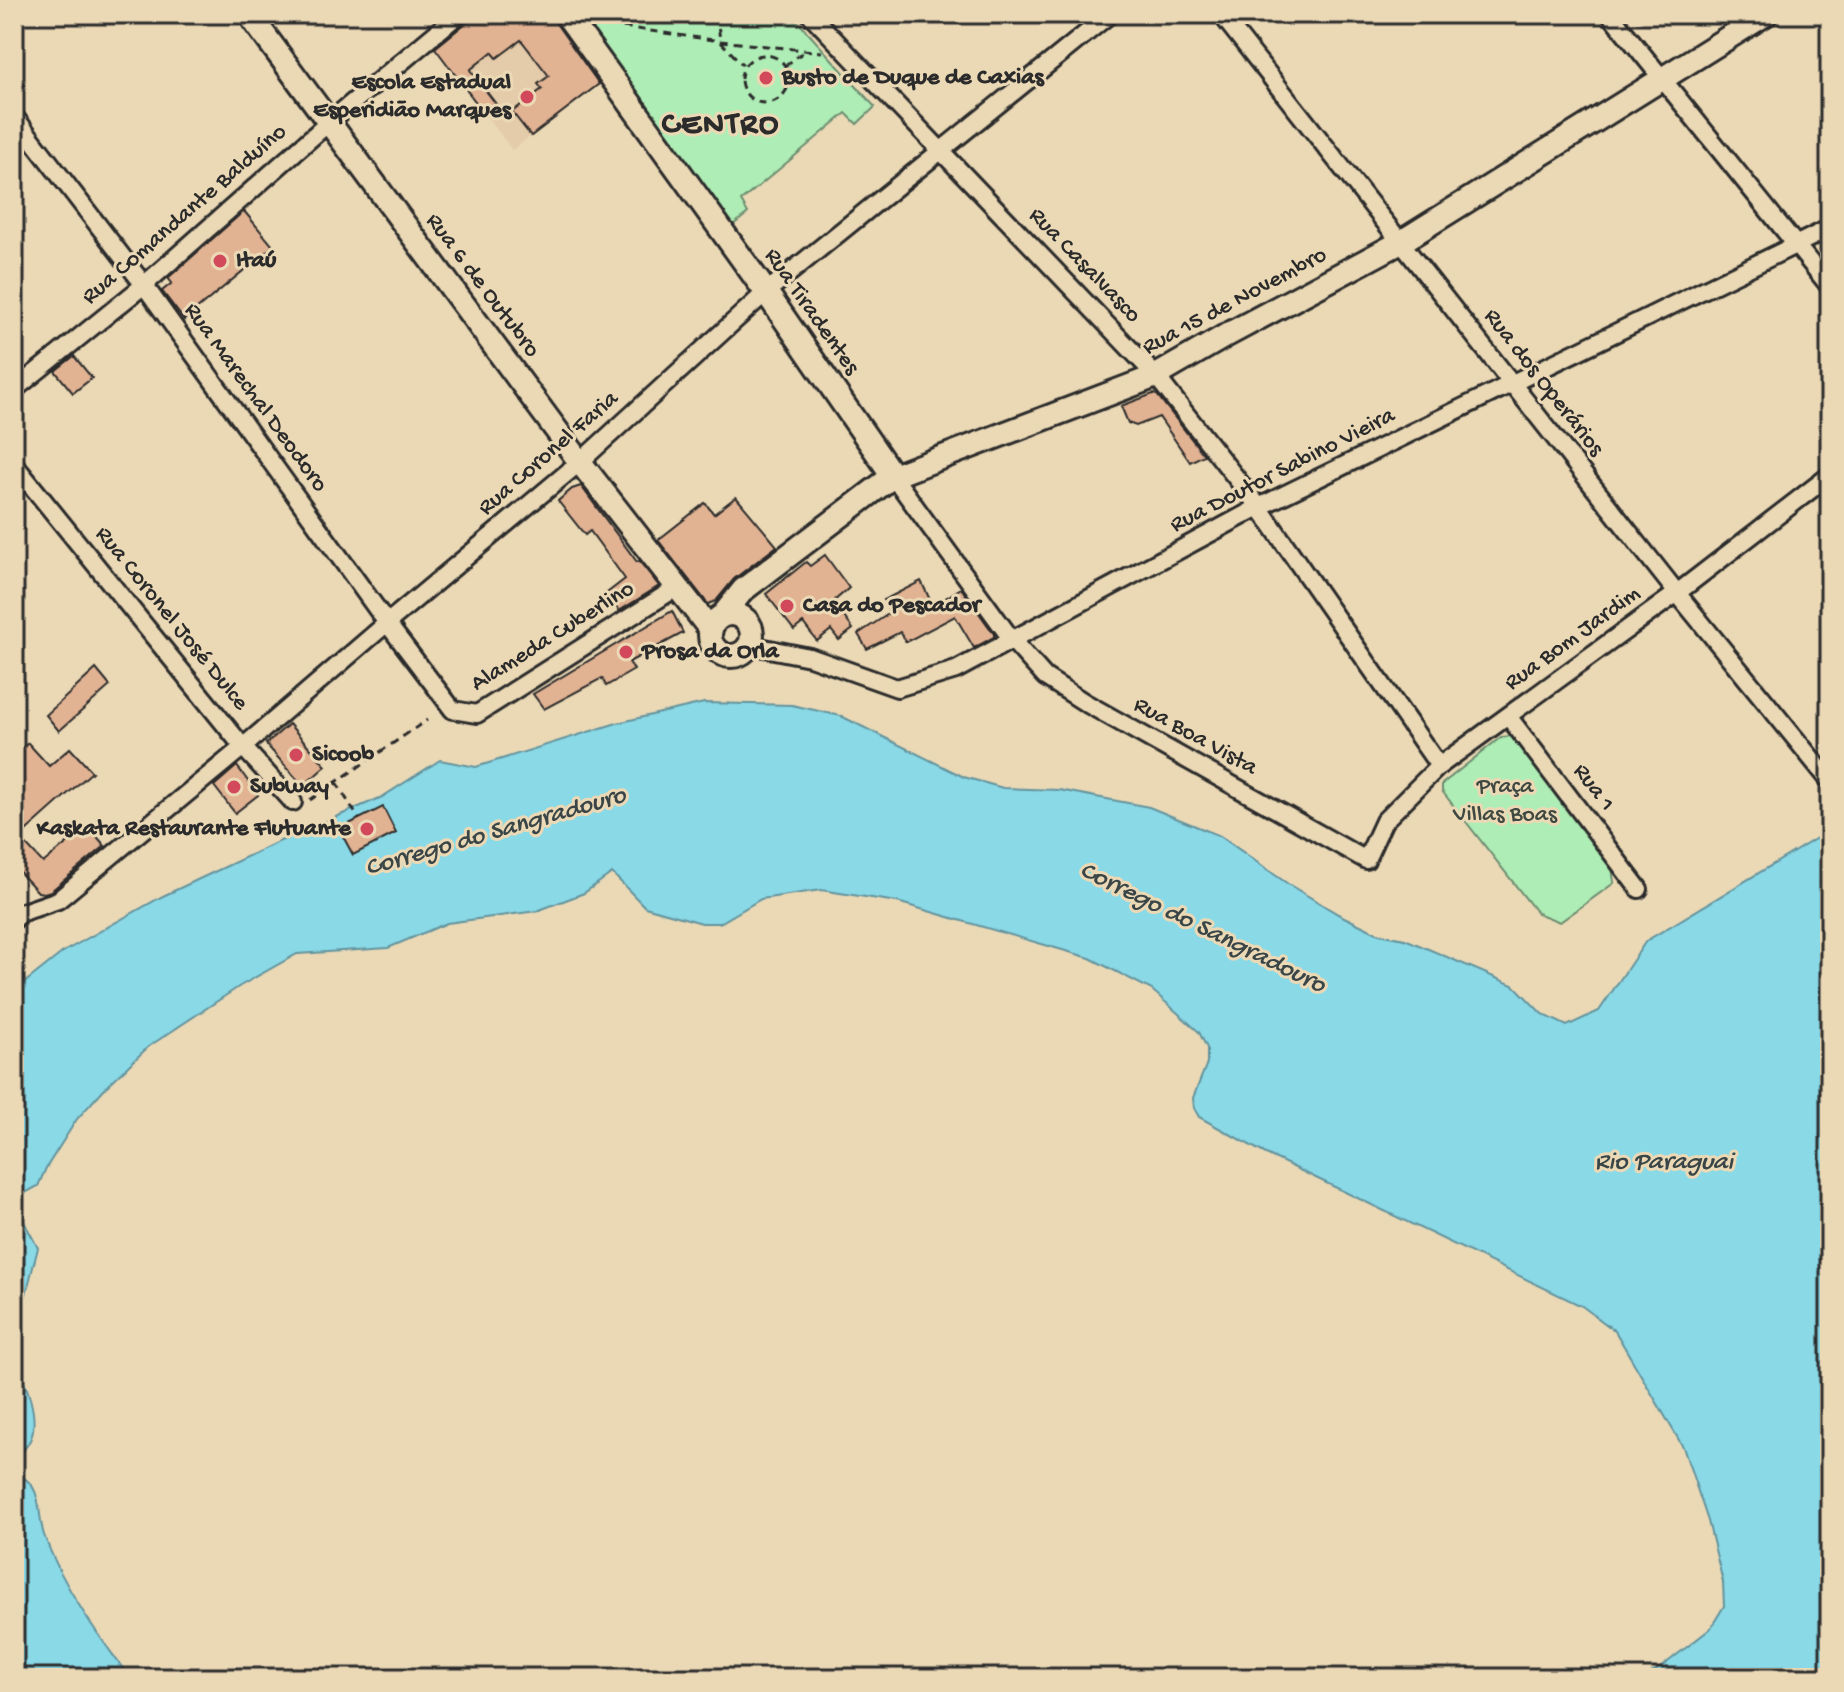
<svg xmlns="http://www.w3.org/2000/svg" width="1844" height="1692" viewBox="0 0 1844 1692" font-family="'Gochi Hand',sans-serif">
<rect width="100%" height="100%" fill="#ebd9b6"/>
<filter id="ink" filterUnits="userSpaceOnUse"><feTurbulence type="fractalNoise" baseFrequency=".0125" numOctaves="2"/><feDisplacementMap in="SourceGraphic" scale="16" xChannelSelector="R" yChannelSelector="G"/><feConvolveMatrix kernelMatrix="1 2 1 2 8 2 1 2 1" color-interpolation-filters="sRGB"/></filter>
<g filter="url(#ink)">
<!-- built -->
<path fill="#e4cba9" d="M477 14H552L603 81 512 150 434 46Z"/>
<!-- green -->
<path fill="#aeedb5" stroke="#6c8c70" stroke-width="2" d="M581 14H791L875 107 857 124 846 113 741 201 748 213 732 226Z
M1511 736 1612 866 1614 883 1560 922 1537 913 1442 791V784L1501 737Z"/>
<!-- water -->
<path fill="#8ad9e7" stroke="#64939c" stroke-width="2" d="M704 703 792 705 841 716 964 777 1003 788 1059 790 1149 807 1220 836 1288 884 1338 914 1379 934 1405 939 1515 986 1542 1014 1567 1026 1599 1011 1646 941 1830 830V1678H1642L1660 1668 1710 1629 1724 1606 1723 1582 1708 1521 1683 1447 1615 1331 1582 1306 1266 1154 1199 1117 1194 1108 1193 1098 1207 1063V1048L1199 1032 1152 990 1090 958 897 902 821 890 761 899 720 923H702L645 907 612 873 584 893 537 911 447 923 388 948 297 954 240 986 148 1047 104 1089 77 1119 46 1168 38 1186 25 1193 17 1209 38 1248 14 1340V991L63 952 163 896 278 842 382 797 440 760 476 767 617 723Z
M14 1369C29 1382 37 1417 32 1435 26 1456 13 1447 20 1476 43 1486 37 1514 44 1535 63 1587 97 1634 130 1678H14Z"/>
<!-- building -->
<path fill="#e2b393" stroke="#2b2b2b" stroke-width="2" d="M477 14H552L555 22 599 84 531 136 512 112 542 89 538 84 549 76 521 40 497 58 492 52 470 70 496 104 484 113 435 48Z
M244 211 273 246 184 320 162 291 172 283 168 278Z
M74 356 92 378 73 393 55 371Z
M1153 394 1157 395 1204 455 1190 462 1159 417 1136 426 1128 423 1121 406Z
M581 486 637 562 639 561 659 586 619 611 607 593 625 579 590 531 585 535 558 501 572 489Z
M736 497 777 546 734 579 716 601 708 604 658 540 705 503 714 514Z
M825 555 849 588 833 602 853 629 839 640 831 630 817 641 803 623 794 630 766 594 806 562 810 566Z
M921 581 933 606 961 588 994 634V637L974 648 955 616 906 642 900 632 867 649 858 634 890 613 884 600Z
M672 611 683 633 629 662 634 670 606 686 602 678 544 709 533 694Z
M96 669 110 686 59 731 46 715Z
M289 724 326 766 303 786 266 744Z
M28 743 49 766 70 748 92 772 19 837 43 863 88 826 105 846 51 891 44 893 38 892 14 866V755Z
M237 766 258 795 235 813 214 786Z
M383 807 396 833 353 855 339 829Z"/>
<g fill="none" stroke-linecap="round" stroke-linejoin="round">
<defs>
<path id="minor" d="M810 14 1156 376 1259 507 1439 766
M1221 14 1677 593 1829 780
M1610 14 1830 287
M14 116 144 285 387 623 453 710 477 714 676 588
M14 390 144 285 328 123 459 14
M14 464 243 747 293 802
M893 476 1012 640 1045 677 1084 702 1366 860 1384 821 1439 766 1677 593 1830 475
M749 645 810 657 897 688 956 670 1259 507 1830 228
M1508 716 1639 889
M14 920 20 913 58 900 243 747 387 623 580 462 766 292 1110 14"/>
<path id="tertiary" d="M249 14 580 462 710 629
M566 14 766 292 893 476
M710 635a21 21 0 1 1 42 0a21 21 0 1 1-42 0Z
M723 615 743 590 893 476 1156 376 1227 335 1401 242 1766 14"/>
</defs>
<!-- minor casing -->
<use href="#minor" stroke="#2b2b2b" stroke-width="22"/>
<!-- tertiary casing -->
<use href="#tertiary" stroke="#2b2b2b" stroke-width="28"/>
<!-- path -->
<path stroke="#2b2b2b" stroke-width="3" stroke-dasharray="8 6" stroke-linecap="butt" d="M717 14 720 41 743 65
M595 23 720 41 822 52
M741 79a24 24 0 1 1 48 0a24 24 0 1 1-48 0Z
M785 66 806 50
M336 782 359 819
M310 800 427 720"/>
<!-- minor -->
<use href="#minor" stroke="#ebd9b6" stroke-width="16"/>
<!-- tertiary -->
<use href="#tertiary" stroke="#ebd9b6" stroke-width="22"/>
</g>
</g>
<!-- markers -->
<g fill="#d1495b" stroke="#ebd9b6" stroke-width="3">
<circle cx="766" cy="78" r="8"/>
<circle cx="527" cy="97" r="8"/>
<circle cx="220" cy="261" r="8"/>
<circle cx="787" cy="606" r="8"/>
<circle cx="626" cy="652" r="8"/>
<circle cx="296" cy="755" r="8"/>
<circle cx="234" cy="787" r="8"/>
<circle cx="367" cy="829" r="8"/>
</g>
<g text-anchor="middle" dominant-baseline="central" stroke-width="6" stroke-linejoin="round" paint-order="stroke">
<!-- poi labels -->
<g font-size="24" font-weight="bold" fill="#2b2b2b" stroke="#ebd9b6" text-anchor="start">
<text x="782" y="78">Busto de Duque de Caxias</text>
<text x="511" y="83" text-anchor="end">Escola Estadual<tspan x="511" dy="28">Esperidião Marques</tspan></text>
<text x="236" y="261">Itaú</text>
<text x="803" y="606">Casa do Pescador</text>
<text x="642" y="652">Prosa da Orla</text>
<text x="312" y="755">Sicoob</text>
<text x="250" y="787">Subway</text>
<text x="351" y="829" text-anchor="end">Kaskata Restaurante Flutuante</text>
</g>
<!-- street labels -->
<g font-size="24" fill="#2b2b2b" stroke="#ebd9b6">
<text transform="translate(185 215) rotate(-41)">Rua Comandante Balduíno</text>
<text transform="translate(1084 266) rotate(46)">Rua Casalvasco</text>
<text transform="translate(482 286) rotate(53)">Rua 6 de Outubro</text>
<text transform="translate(1235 302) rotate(-28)">Rua 15 de Novembro</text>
<text transform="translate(811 312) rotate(55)">Rua Tiradentes</text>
<text transform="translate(1543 383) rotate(52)">Rua dos Operários</text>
<text transform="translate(255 398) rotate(54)">Rua Marechal Deodoro</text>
<text transform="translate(549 454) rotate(-41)">Rua Coronel Faria</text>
<text transform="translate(1283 471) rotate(-27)">Rua Doutor Sabino Vieira</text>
<text transform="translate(171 619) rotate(51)">Rua Coronel José Dulce</text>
<text transform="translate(553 637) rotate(-32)">Alameda Cuberlino</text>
<text transform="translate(1573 639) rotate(-36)">Rua Bom Jardim</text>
<text transform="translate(1195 737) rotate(29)">Rua Boa Vista</text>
<text transform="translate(1593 788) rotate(53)">Rua 1</text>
</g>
<!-- park labels -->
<g font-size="24" fill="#3f4840" stroke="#ebd9b6">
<text x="1505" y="787">Praça<tspan x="1505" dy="28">Villas Boas</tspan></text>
</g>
<!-- water labels -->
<g font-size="26" font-style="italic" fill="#394547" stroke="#ebd9b6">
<text transform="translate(496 833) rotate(-16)">Corrego do Sangradouro</text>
<text transform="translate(1202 929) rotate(26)">Corrego do Sangradouro</text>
<text x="1664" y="1163">Rio Paraguai</text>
</g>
<!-- district labels -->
<g font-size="32" font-weight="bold" letter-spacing="2" fill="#2b2b2b" stroke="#ebd9b6">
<text x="721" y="126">CENTRO</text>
</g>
</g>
<!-- margin -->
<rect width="1844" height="1692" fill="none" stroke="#ebd9b6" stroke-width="48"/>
<rect x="24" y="24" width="1796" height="1644" fill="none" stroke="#2b2b2b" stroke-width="3" filter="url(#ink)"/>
</svg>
